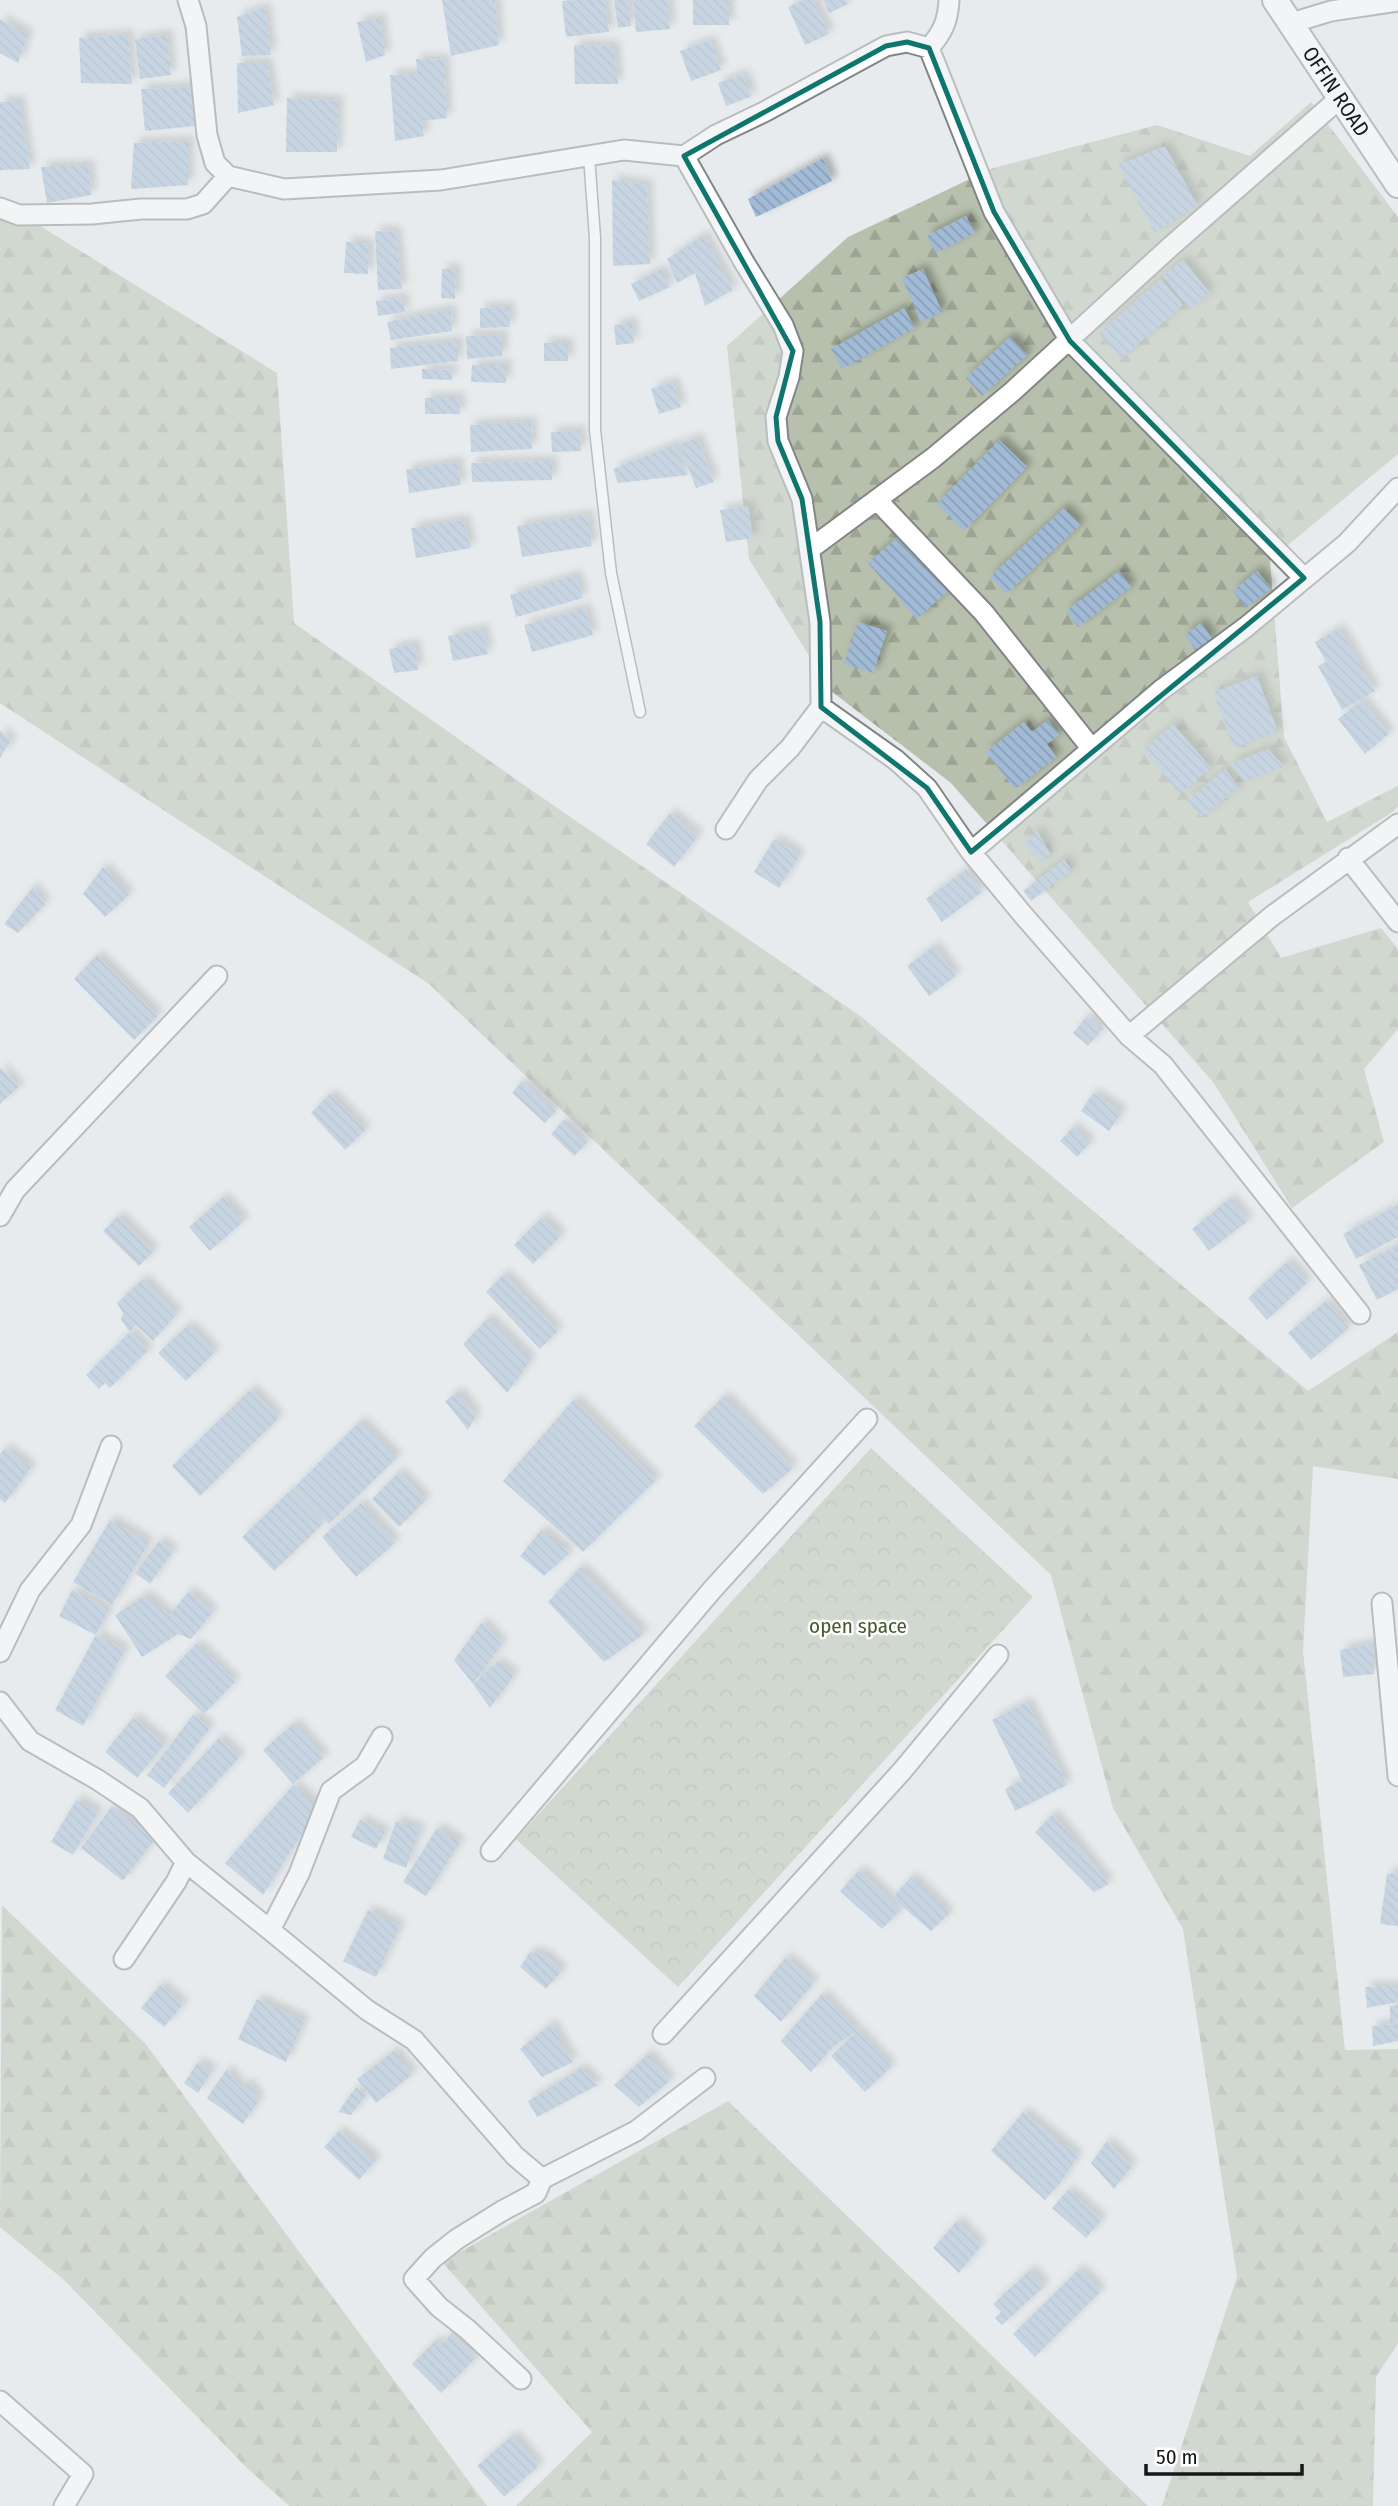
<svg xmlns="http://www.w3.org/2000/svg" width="1398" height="2506" viewBox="0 0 1398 2506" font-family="'Fira Sans Condensed',sans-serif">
<defs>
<pattern id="forest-firs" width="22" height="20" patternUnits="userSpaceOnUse" patternTransform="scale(1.75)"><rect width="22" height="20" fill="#b6c0ac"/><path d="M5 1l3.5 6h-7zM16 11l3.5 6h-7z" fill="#9ca493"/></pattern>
<pattern id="park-crowns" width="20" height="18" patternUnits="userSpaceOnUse" patternTransform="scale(1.75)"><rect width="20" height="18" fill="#b6c0ac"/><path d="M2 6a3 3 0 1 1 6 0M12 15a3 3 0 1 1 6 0" fill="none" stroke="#9ca493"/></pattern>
<pattern id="building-back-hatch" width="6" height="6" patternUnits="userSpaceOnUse" patternTransform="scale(1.75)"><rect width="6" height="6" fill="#a1bad6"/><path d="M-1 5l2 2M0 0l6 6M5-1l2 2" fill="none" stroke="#8a9fb7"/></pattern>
<filter id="shadow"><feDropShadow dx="5.5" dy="-5.5" stdDeviation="3.5" flood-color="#0004"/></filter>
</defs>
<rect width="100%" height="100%" fill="#e8ebed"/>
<!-- forest -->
<path fill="url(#forest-firs)" d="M1311 102 1398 217V454L1270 560 1284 737 1327 822 1398 786V806L1391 813 1248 902 1281 958 1381 928 1398 949V1029L1364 1069 1384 1142 1292 1208 1213 1082 951 783 831 691 749 559 727 346 848 237 993 168 1157 125 1250 156Z
M0 201 277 373 294 623 521 783 863 1018 1308 1391 1398 1332V1479L1313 1466 1303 1651 1345 2050 1398 2049V2343L1376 2377 1373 2506H1162L1237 2277 1183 1929 1113 1808 1051 1575 429 984 0 703Z
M2 1905 145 2043 487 2506H289L246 2467 64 2280 0 2227Z
M728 2101 1148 2506H516L592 2432 442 2262Z"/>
<!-- park -->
<path fill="url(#park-crowns)" d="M871 1448 1033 1597 678 1987 516 1839Z"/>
<!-- building -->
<path fill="url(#building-back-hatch)" filter="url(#shadow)" d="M442 0H495L499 45 451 56Z
M574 0H605L609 32 566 37 562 1Z
M614 0H628L631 26 618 28Z
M633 0H668L670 29 636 32Z
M693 0H729V25H693Z
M803 0H813L829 34 805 45 788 7Z
M823 0H846L848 4 829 13Z
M265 7 271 55 242 56 237 17Z
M0 19 28 35 18 63 0 53Z
M380 19 385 55 366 62 357 22Z
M128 35 132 84 81 83 79 38Z
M167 35 171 75 140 79 135 39Z
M710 40 721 70 691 81 680 51Z
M574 45 614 46 618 84H575Z
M416 59 444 60 447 118 422 121 424 136 395 141 390 75 417 74Z
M237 63H267L274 105 238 113Z
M743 74 752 96 726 106 718 83Z
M190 87 195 126 145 131 141 89Z
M287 98 338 101 337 152H286Z
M19 101 30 169 0 170V102Z
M188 141V185L131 189 134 143Z
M1165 146 1197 205 1155 233 1118 165Z
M823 158 832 181 756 217 748 199Z
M89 165 91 195 47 203 41 167Z
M612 180 647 185 650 264 613 266Z
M966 216 975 233 936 253 927 236Z
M375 231 396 232 402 289 378 290Z
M703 235 733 290 705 306 695 273 677 283 667 259Z
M346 242 369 244 368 274 344 273Z
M1183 260 1210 293 1190 309 1163 276Z
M442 269H456L455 299 441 298Z
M662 269 670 287 639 301 631 284Z
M923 269 942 312 921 322 902 278Z
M1161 279 1183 305 1121 359 1099 333Z
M403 298 405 312 378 316 376 301Z
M509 307 510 327 480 328V308Z
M904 308 915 328 842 369 831 349Z
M451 309 452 331 391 340 387 322Z
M632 323 634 343 616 345 614 325Z
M502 335V356L467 359 466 336Z
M1010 337 1027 355 982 396 966 378Z
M458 341V361L391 369 390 348Z
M544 343H568V361H544Z
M472 365H506V383L471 382Z
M422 369 452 370V380L422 379Z
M673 382 681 407 659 414 651 389Z
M425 398H459L460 414H425Z
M531 422 532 449 471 452 470 425Z
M580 431 581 451 552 452 551 432Z
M697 438 714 482 696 488 679 444Z
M999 440 1027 467 964 531 937 504Z
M676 444 688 475 618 483 613 469Z
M552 461V480L472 482 471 463Z
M457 462 461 485 409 493 406 470Z
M748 506 753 538 726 542 720 510Z
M1064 508 1080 525 1006 594 990 577Z
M588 515 592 546 522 557 517 526Z
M464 520 471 548 416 558 411 528Z
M899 536 948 591 917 619 868 563Z
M1119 571 1131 587 1078 627 1066 611Z
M1257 571 1271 588 1246 608 1233 591Z
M576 575 583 598 516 617 510 595Z
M585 608 593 635 532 652 524 625Z
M858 622 887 631 873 673 844 664Z
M1201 623 1212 639 1196 651 1185 635Z
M1339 628 1375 691 1342 710 1318 666 1326 662 1315 642Z
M483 629 488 654 453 661 448 636Z
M415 644 418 670 394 673 389 649Z
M1257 676 1278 732 1234 748 1213 692Z
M1362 700 1389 734 1365 754 1338 719Z
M1048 720 1059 735 1047 744 1056 757 1015 789 986 752 1024 722 1032 732Z
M1173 724 1211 768 1180 794 1143 750Z
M0 730 11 741 0 758Z
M1268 749 1284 767 1245 782 1230 764Z
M1225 769 1239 787 1202 817 1187 800Z
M670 813 698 836 674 867 646 844Z
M1037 831 1050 853 1043 863 1024 844Z
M774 839 800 855 779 888 754 872Z
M1064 860 1072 870 1031 901 1023 891Z
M103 867 129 895 105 917 83 894Z
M966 869 982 892 942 922 926 899Z
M33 887 45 904 18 933 4 924Z
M934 946 956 976 929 996 907 966Z
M97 955 158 1016 134 1040 74 979Z
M1087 1016 1103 1029 1088 1046 1073 1033Z
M0 1067 19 1087 0 1104Z
M522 1081 556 1111 545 1123 512 1093Z
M1093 1093 1122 1112 1109 1131 1081 1111Z
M330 1094 365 1130 345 1150 311 1113Z
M564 1120 587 1143 574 1156 551 1134Z
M1073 1127 1090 1143 1077 1157 1060 1141Z
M223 1197 244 1221 210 1251 189 1227Z
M1230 1198 1248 1221 1209 1251 1192 1229Z
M1398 1205V1237L1356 1259 1343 1234Z
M118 1216 154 1251 139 1266 103 1231Z
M542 1217 561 1236 533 1264 514 1245Z
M1398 1245V1289L1377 1300 1359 1265Z
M1288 1261 1307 1283 1267 1320 1248 1298Z
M504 1274 558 1331 540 1349 486 1292Z
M143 1279 177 1314 153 1341 136 1325 130 1332 121 1320 123 1313 117 1303Z
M1326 1301 1349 1328 1311 1360 1288 1333Z
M488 1318 531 1360 507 1393 463 1344Z
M188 1325 215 1352 186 1381 158 1353Z
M130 1332 148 1350 110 1388 105 1383 99 1389 86 1375Z
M251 1389 279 1418 200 1496 172 1466Z
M458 1392 476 1416 468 1430 445 1401Z
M724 1396 793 1468 763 1494 694 1426Z
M574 1399 656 1480 583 1552 503 1481Z
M360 1421 397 1458 329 1524 294 1488Z
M5 1448 31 1468 5 1503 0 1499V1454Z
M399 1472 426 1500 399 1527 372 1499Z
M292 1489 324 1523 274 1571 242 1537Z
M361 1503 395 1543 356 1577 322 1537Z
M110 1520 149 1543 112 1605 73 1582Z
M541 1530 570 1553 544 1576 520 1556Z
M159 1541 173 1551 150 1584 135 1573Z
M580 1567 644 1634 604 1662 548 1602Z
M72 1590 109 1609 96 1635 59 1616Z
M189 1591 213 1612 191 1639 178 1634 142 1657 115 1615 146 1595 169 1616Z
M482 1622 502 1644 473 1684 454 1660Z
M96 1635 125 1650 83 1726 55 1710Z
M1374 1643V1674L1343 1677 1340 1650Z
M196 1644 235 1682 204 1714 165 1676Z
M497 1662 514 1676 490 1708 473 1684Z
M1027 1702 1067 1785 1015 1811 1005 1789 1022 1780 992 1720Z
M193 1715 210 1728 164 1788 147 1775Z
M133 1718 165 1744 137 1778 105 1752Z
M294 1723 324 1757 293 1784 263 1750Z
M219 1738 240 1757 188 1813 168 1793Z
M293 1785 319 1807 263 1895 225 1863Z
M76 1800 98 1812 73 1855 51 1842Z
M112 1806 155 1839 123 1881 81 1848Z
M1053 1814 1109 1884 1094 1892 1035 1832Z
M360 1820 385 1832 376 1849 351 1837Z
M396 1821 420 1829 406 1868 383 1859Z
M437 1828 460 1842 426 1896 403 1882Z
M859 1870 901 1910 882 1929 840 1891Z
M1398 1873V1926L1380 1924 1387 1874Z
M911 1877 949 1914 931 1931 892 1898Z
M368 1910 400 1926 376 1977 343 1961Z
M530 1952 545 1955 562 1971 546 1989 520 1967Z
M786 1957 814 1983 781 2022 754 1996Z
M160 1985 183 2005 164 2027 141 2008Z
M1398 1986V2002L1367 2008 1365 1987Z
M822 1994 857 2031 891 2067 865 2092 831 2056 857 2031 833 2047 811 2072 781 2041Z
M257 1999 304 2021 286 2062 238 2039Z
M1398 2005V2022L1390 2023V2006Z
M551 2024 573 2062 542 2077 520 2049Z
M1398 2024V2041L1373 2046 1372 2026Z
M394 2051 412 2075 376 2103 357 2079Z
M648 2054 670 2081 639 2107 614 2085Z
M198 2062 212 2071 198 2093 184 2083Z
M581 2068 598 2085 537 2117 528 2101Z
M227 2069 240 2088 248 2083 259 2100 243 2124 207 2098Z
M356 2087 366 2095 351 2115 338 2112Z
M1023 2112 1078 2156 1062 2181 1045 2200 991 2151Z
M339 2131 376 2160 359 2180 324 2147Z
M1107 2141 1132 2166 1114 2189 1091 2163Z
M1068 2190 1102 2220 1086 2238 1052 2208Z
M957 2221 981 2246 959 2273 933 2248Z
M1079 2269 1101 2291 1035 2357 1013 2334Z
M1030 2270 1045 2286 1002 2325 995 2318 1001 2312 993 2304Z
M452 2333 476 2358 441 2393 412 2364 436 2340 441 2345Z
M513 2435 539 2466 504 2497 477 2466Z"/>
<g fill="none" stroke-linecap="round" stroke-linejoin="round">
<defs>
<path id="service" d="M589 156 595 238V430L611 573 640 712"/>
<path id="minor" d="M188 0 196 26 207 135 215 163 228 176 284 189 441 180 624 150 684 156 716 135 766 111 886 46 907 42 929 48 994 212 1070 341 1304 578
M1291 23 1331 11 1398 1
M929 48C943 32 948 21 949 0
M684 156 744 262 783 325 793 351 789 377 776 417 778 441 802 499 820 622 821 707 790 748 758 780 726 829
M0 208 19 215 92 214 141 209H187L203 204 228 176
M877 500 984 613 1092 749
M810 549 933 458 1013 391 1169 248 1340 98
M821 707 896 760 927 788 971 852 1024 916 1129 1036 1163 1065 1360 1314
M971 852 1161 690 1246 627 1347 543 1398 488
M1348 858 1398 922
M1129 1036 1272 916 1398 824
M0 1216 15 1190 217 976
M1382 1603 1398 1776
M0 1652 30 1590 81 1525 111 1446
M0 1702 30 1741 98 1780 140 1808 186 1862 270 1930 299 1874 331 1791 365 1766 382 1737
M491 1851 712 1590 867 1419
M270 1930 367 2010 414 2040 515 2156 542 2179 636 2131 705 2078
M124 1959 176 1882 186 1862
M663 2034 902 1771 998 1655
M521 2379 467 2329 439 2307 414 2279 433 2258 457 2239 502 2211 536 2193 542 2179
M0 2401 83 2474 64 2506"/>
<g id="tertiary">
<path id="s1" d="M1275 0 1398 185"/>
</g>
</defs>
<!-- service casing -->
<use href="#service" stroke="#838587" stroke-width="13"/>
<!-- minor casing -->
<use href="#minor" stroke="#838587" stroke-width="23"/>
<!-- tertiary casing -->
<use href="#tertiary" stroke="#838587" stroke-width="28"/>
<!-- service -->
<use href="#service" stroke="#fff" stroke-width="10"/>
<!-- minor -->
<use href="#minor" stroke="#fff" stroke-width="19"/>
<!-- tertiary -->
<use href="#tertiary" stroke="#fff" stroke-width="24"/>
</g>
<!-- marked area -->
<path d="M0 0H1398V2506H0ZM907 42 929 48 994 212 1070 341 1304 578 971 852 927 788 821 707 820 622 802 499 778 441 776 417 793 351 684 156 886 46Z" fill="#e8ebed" fill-opacity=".55" fill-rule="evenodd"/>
<path fill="none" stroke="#0f766e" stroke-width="5" stroke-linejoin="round" d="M907 42 929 48 994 212 1070 341 1304 578 971 852 927 788 821 707 820 622 802 499 778 441 776 417 793 351 684 156 886 46Z"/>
<g text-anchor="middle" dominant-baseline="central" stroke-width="5" stroke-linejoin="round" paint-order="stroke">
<!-- street labels -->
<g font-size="21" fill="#161718" stroke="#fff">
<text stroke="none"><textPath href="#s1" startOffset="110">OFFIN ROAD</textPath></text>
</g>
<!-- park labels -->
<g font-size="21" fill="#435a2a" stroke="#fff">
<text x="858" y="1626">open space</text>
</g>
</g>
<!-- scale -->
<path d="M1146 2464v10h156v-10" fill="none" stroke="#161718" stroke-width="3.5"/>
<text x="1156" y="2464" font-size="21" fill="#161718" stroke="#ffffff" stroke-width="5" paint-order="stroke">50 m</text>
</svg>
